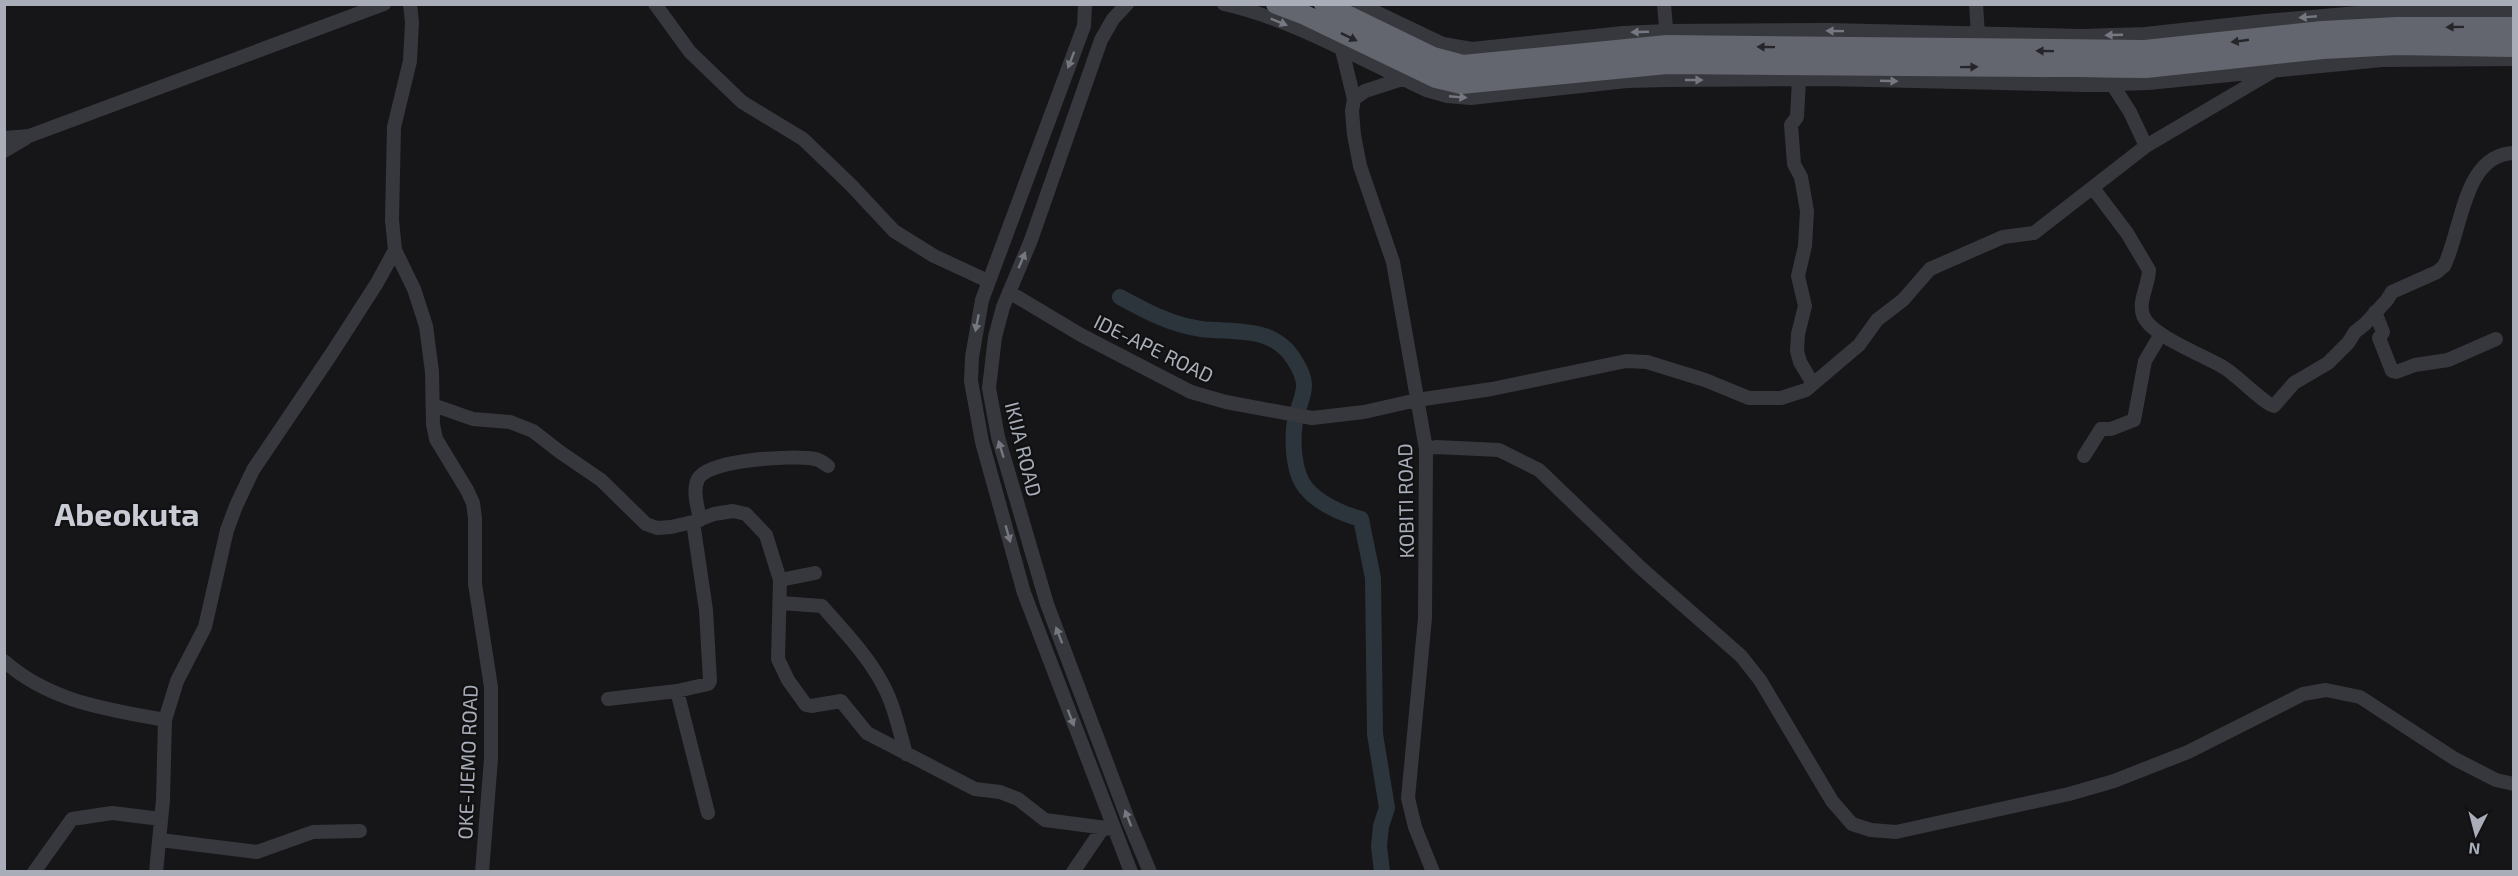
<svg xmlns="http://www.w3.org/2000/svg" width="2518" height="876" viewBox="0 0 2518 876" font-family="'Exo 2',sans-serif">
<rect width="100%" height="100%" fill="#161618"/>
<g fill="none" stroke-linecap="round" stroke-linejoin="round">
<!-- river -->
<path stroke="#2c353c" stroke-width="16" d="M1120 297C1146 311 1171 325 1201 329 1235 333 1274 325 1295 361 1312 388 1301 394 1295 421 1292 440 1293 473 1306 488 1318 503 1342 514 1361 519L1373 578 1375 734 1387 808 1381 826 1379 846 1382 872"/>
<!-- minor -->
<path stroke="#37383d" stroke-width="14" d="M410 4 412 22 410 61 394 127 392 220 395 250 414 289 426 326 432 372 433 424 436 439 467 490 473 503 475 518V584L491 687V759L482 872
M655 4 690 52 742 102 803 139 851 185 894 231 934 256 988 281
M1085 4 1084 26 982 300 972 357 971 381 982 442 1024 593 1131 872
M1127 4 1113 19 1101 40 1031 240 1003 307 995 337 989 388 998 437 1047 604 1129 822 1150 872
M1224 4C1295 20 1360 59 1426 90L1447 96 1471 98 1627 81 1667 80 1827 79 2083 85 2148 83 2382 60 2514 59
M1359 4 1443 44 1472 49 1623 33 1666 31 1828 30 2082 36 2145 34 2265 21 2380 11 2514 13
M1664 4 1667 40
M1976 4 1978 35
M1342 50 1354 99 1352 111 1354 135 1360 166 1393 262 1426 449 1425 618 1408 798 1415 827 1433 872
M1799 79 1797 117 1791 125 1794 164 1801 177 1807 211 1805 246 1798 276 1805 306 1798 334 1797 351 1800 362 1813 384
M2112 84 2130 112 2146 146
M1354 99 1365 91 1402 79
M4 138 29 136 384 4
M4 151 26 138
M2093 188 2127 233 2149 270C2149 284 2138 301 2143 315 2149 335 2205 356 2223 367 2237 375 2264 404 2274 406L2294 383 2328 363 2348 343 2355 332 2365 324 2387 300 2392 292 2437 272 2444 266C2462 231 2463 154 2514 153
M1009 292 1081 335 1191 392 1226 402 1312 418 1364 412 1417 400 1492 389 1626 361 1647 362 1705 380 1749 398H1781L1806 390 1859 345 1877 320 1903 300 1930 269 2003 237 2034 233 2146 146 2275 70
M2375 312 2383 332 2379 338 2392 371 2396 372 2415 365 2448 360 2496 339
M433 405 473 419 510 422 533 431 560 452 601 480 646 524 657 528 671 527 693 522 714 514 733 511 746 514 766 535 780 580 778 659 788 680 806 705 811 706 841 701 867 733 975 789 1000 792 1018 799 1045 820 1114 829
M1426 449 1436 447 1499 450 1539 470 1642 569 1741 656 1760 680 1832 801 1852 824 1871 830 1896 832 2069 794 2114 781 2188 752 2303 694 2326 690 2360 697 2455 759 2496 780 2514 784
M2084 456 2101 429H2111L2134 420 2145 361 2161 334
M700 520C698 507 692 491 698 479 709 459 794 455 815 459 820 460 824 463 828 466
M780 580 815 573
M781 603 822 606C843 630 867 655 882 683 894 704 899 730 906 754
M4 661C50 702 107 709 165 720
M677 691 708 813
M608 699 677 691 708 684 710 681 706 610 693 522
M160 840 257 852 313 832 360 831
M34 872 72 819 112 813 161 819
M156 872 163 800 165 720 177 681 205 627 227 530 236 506 253 470 332 353 377 283 395 250
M1073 872 1103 828"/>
<!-- highway -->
<path stroke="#63666e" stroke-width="20" d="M1276 4 1305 15 1436 78 1461 84 1667 64 2146 68 2323 49 2397 45 2514 47
M1324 4 1433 57 1463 65 1667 45 2145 50 2322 31 2397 27H2514"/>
</g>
<!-- one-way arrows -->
<defs><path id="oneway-solid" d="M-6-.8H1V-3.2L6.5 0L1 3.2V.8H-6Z" transform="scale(1.5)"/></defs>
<g fill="#757881">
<use href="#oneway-solid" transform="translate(2308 17) rotate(175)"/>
<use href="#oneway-solid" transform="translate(1279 22) rotate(22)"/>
<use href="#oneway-solid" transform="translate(1835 31) rotate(-179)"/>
<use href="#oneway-solid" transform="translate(1640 32) rotate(178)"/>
<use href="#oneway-solid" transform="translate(2114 35) rotate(178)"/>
<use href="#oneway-solid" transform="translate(1071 60) rotate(111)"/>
<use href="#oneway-solid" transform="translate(1694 80)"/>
<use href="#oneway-solid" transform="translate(1889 81) rotate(2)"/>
<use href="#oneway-solid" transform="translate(1458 97) rotate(5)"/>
<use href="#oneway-solid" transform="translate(1022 260) rotate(-67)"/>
<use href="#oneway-solid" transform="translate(977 323) rotate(101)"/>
<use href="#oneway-solid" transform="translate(1001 449) rotate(-107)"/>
<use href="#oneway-solid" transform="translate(1008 534) rotate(74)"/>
<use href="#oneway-solid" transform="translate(1059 635) rotate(-111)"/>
<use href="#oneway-solid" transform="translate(1071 718) rotate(69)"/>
<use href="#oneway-solid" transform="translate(1128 818) rotate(-111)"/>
</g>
<g fill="#26262a">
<use href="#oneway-solid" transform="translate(2455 27) rotate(179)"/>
<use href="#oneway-solid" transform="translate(1349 37) rotate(26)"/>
<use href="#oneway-solid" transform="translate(2240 41) rotate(172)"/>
<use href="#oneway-solid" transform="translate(1766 47) rotate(-179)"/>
<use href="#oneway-solid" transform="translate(2045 51) rotate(-179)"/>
<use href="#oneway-solid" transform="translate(1969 67) rotate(-1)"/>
</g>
<g text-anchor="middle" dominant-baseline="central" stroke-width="4.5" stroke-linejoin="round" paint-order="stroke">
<!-- street labels -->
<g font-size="20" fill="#a8adb8" stroke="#111113">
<text transform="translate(1154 348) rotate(26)">IDE-APE ROAD</text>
<text transform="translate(1024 449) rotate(76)">IKIJA ROAD</text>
<text transform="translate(1405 501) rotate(-91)">KOBITI ROAD</text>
<text transform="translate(467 762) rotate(-88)">OKE-IJEMO ROAD</text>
</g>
<!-- town labels -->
<g font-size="32" font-weight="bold" fill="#c9ccd4" stroke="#111113">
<text x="127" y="513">Abeokuta</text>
</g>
</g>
<!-- border -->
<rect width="2518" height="876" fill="none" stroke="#a8adb8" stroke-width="12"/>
<!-- north arrow -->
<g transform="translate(2476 834) rotate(186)" stroke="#111113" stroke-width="4.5" paint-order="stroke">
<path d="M0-4.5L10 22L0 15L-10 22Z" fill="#a8adb8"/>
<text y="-9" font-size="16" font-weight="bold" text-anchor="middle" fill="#a8adb8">N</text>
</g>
</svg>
